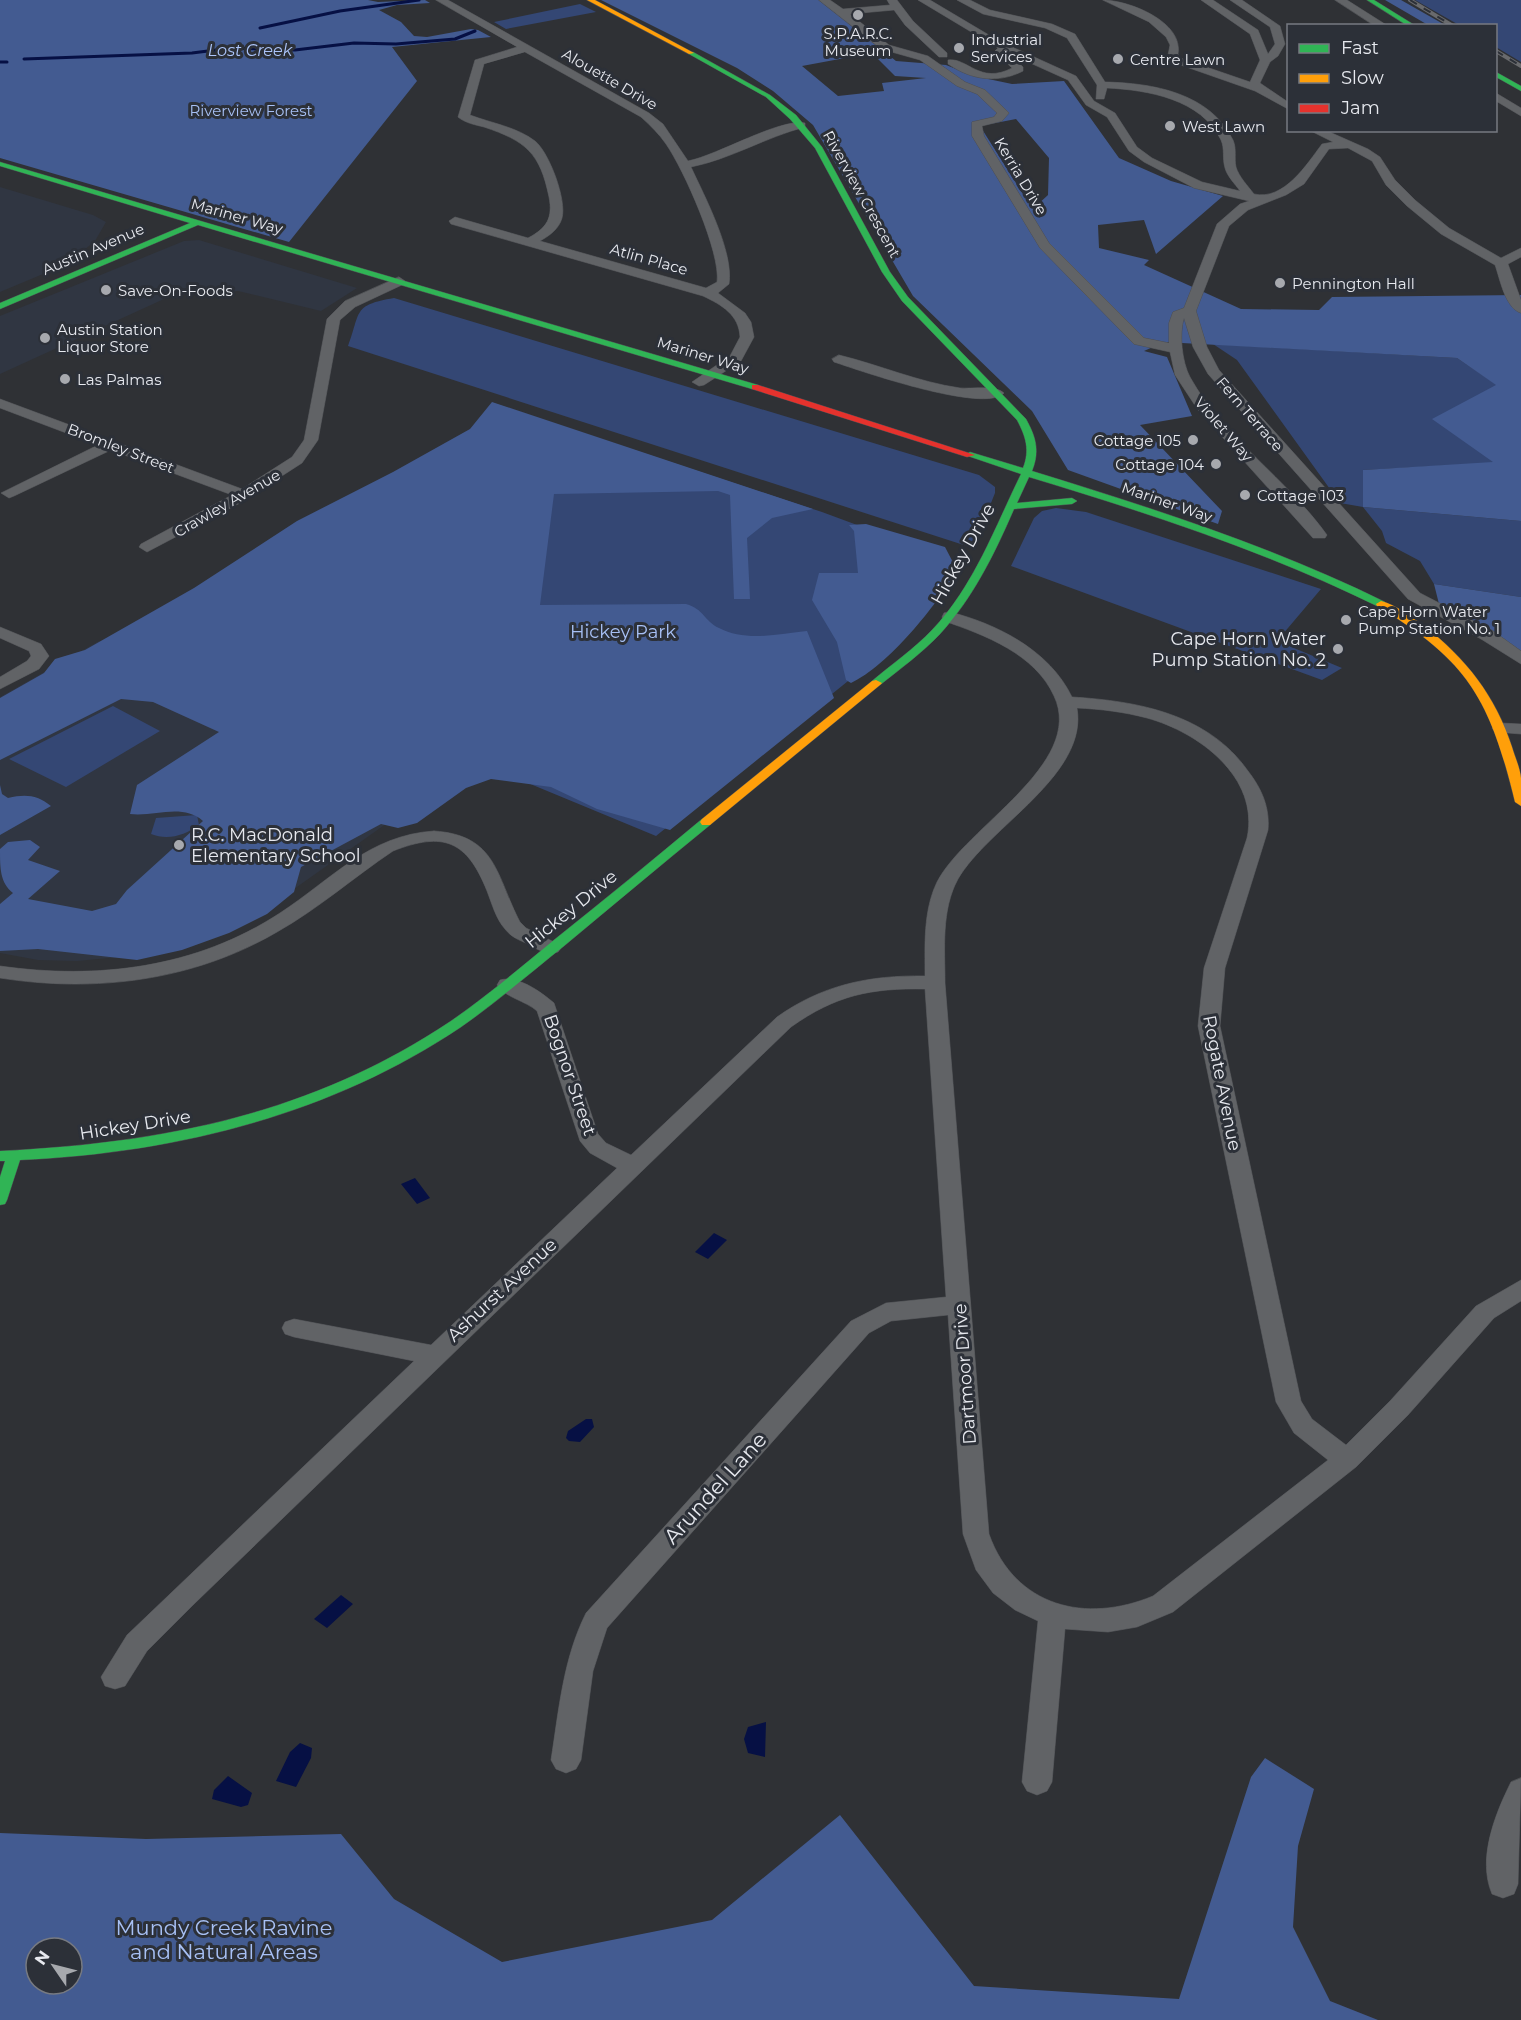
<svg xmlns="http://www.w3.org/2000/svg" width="1521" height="2020" viewBox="0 0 1521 2020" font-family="Montserrat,sans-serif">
<rect width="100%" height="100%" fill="#2f3135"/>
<!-- built -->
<path fill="#303642" d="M0 187 93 215 106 222 95 241 67 264 0 292Z
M199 240 357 288 321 311 238 291 207 295 184 293 164 299 0 374V316L184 241Z
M99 641 438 787 263 911 141 955 77 961 38 960 0 953V697Z"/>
<!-- green -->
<path fill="#344774" d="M1415 0H1521V62L1496 47V26L1459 25Z
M580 4 596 12 506 29 494 22Z
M394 298 979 475 995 487V493L973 548 348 346C361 312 352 305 394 298Z
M1213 344 1457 358 1497 385 1493 463 1363 470V507L1521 521V597L1434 584 1420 561 1386 543 1382 531 1363 507 1340 503 1237 360Z
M573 430 822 512 957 562 915 627 656 836 390 726Z
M1056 508 1086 512 1321 589 1277 641 1342 668 1322 680 1011 566 1034 518 1042 511Z
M113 706 160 731 66 787 9 759Z
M197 815 199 825C185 835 168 841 151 834L156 818Z"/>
<!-- forest -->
<path fill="#435b91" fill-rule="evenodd" d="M0 0H368L378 2 425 0 430 3 397 5 379 10 401 22 414 36 427 37 471 29 478 30 491 37 392 47 417 81 289 242 0 158Z
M601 0H820L896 61 946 65 974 76 1012 84 1064 81 1119 158 1171 181 1223 196 1156 254 1144 220 1098 225 1099 248 1149 260 1144 265 1241 309 1319 310 1332 297 1521 295V521L1363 507V470L1493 462 1432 419 1496 385 1457 358 1164 342 1144 351 1167 357 1192 416 1140 425 1222 511 1218 524 1068 470 1032 411 913 296 813 125 773 91 737 68ZM872 53 895 76 926 78 882 83 884 91 838 96 802 66ZM1016 119 1049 158 1048 195 1036 206 1028 202 980 126Z
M1385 0H1401L1445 25H1428Z
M492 402 813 509 772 518 747 538 750 599H734L730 495 718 491 554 494 540 605 686 604C704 609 704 621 719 628 745 642 779 634 807 631L834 698 670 830 597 809 551 787 491 779 466 788 417 823 398 828 381 824 301 867 294 892 267 914 229 933 182 950 137 960 38 949 0 951V904L13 893C0 883 0 868 0 849L8 842 30 840 40 847 28 860 60 871 28 899 92 911 116 904 127 890 203 821C182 803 155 817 130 814L137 785 219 732 153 702 121 699 0 760V698L44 673 55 659 85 650 194 588 297 521 393 472 470 429Z
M866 524 945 547 957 570C937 605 888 666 851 683L846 680 837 642 812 600 819 573H858L854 531 849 525Z
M1434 584 1521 597V651L1481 625 1439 604Z
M0 785 2 794 8 798C26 794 37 795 51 806L0 835Z
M1265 1758 1314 1789 1298 1846 1293 1927 1330 2001 1378 2020H0V1833L146 1839 341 1834 394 1899 502 1962 712 1920 840 1815 974 1986 1179 1999 1251 1777ZM36 1948H72V1984H36Z"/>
<!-- water -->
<path fill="#061044" d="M415 1178 430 1198 417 1204 401 1184Z
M714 1233 727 1240 708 1259 695 1252Z
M586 1419H592L594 1427 580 1442 569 1441 566 1438 568 1431Z
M341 1595 353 1604 327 1628 314 1619Z
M766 1722 765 1757 748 1753 744 1739 748 1727Z
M300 1743 312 1748 311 1758 296 1787 276 1781 290 1752Z
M228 1776 252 1793 248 1805 241 1807 212 1799 214 1790Z"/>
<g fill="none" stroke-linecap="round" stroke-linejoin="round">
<!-- stream -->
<path stroke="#061044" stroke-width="3" d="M260 28 340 11 419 0
M24 59 192 53 232 48 295 50 354 43 396 44 455 39 475 31
M0 62H7"/>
<defs>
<path id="street" d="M436 0H448L649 113 663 124 688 161C718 155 780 118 805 123V127C766 137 731 159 691 167 705 197 734 252 729 284L718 293 745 313 751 322 754 337 741 361 704 385 699 386 692 382 730 356 740 337C739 315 722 305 703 296L451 224 449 221 455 217 528 238C547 228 553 218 549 197 540 153 526 141 484 127 476 125 465 123 458 117L475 60 517 47ZM525 52 641 117C651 126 659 134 666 144 684 170 721 253 717 282L706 288 540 241C549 236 559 229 562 218 567 200 549 152 535 141 517 127 491 123 470 115L484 64Z
M819 0H830L843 9 890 5 887 0H897L913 21 947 53V57H939L905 25 894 10 850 14 889 45 928 56 965 82 985 90 1007 111 1009 113 1002 121 982 126 984 136 1049 243 1144 338 1169 343V323L1173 312 1184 308 1217 224 1240 204 1249 201 1194 188 1144 162 1129 151 1107 117 1086 105 1068 80 1008 53 1023 67V71C998 84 971 80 948 64V60C967 57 980 85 1012 68L996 53 995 51 998 48 918 0H930L999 41 1076 76 1094 101 1115 113 1137 147 1152 158 1202 182 1240 191C1235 184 1227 176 1225 168 1222 158 1225 149 1221 140 1201 99 1148 90 1107 88L1104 99H1096L1097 85 1067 38 1045 28 983 14 957 0H970L990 10 1052 24 1075 34 1105 82C1153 83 1210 93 1233 140 1237 149 1234 158 1236 167 1239 177 1248 186 1254 194 1284 201 1307 164 1322 144L1333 142 1309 130H1325L1368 149 1380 157 1395 180 1415 200 1449 228 1501 258 1521 248V257L1508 264 1521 300V313C1505 308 1500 279 1495 265L1441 234 1407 206 1386 185 1372 161 1348 148 1329 149 1304 184 1286 195 1248 210 1229 226 1196 311 1207 347 1219 370 1420 593 1493 631 1521 651V664L1481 639 1408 599 1208 374 1193 347 1184 318C1179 334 1182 362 1190 377 1224 438 1287 479 1327 535L1325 538H1313L1198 410 1175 375 1170 352 1134 344 1040 248 972 136V122L994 117 997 113 977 94 957 86 920 60 881 49Z
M1103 0C1129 0 1184 22 1178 54L1183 59 1250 82 1260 60 1250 34 1201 0H1213L1258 30 1268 54 1275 44 1270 27 1230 0H1242L1280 26 1285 44 1278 56 1270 62 1260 83 1288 102V109L1255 91 1175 63 1168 55 1170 45 1166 37 1149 22Z
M1335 0H1347L1388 26H1375Z
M1496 93 1521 108V116L1496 101Z
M399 277 405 281 404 284 355 307 340 320 318 440 302 463 240 503 147 552 139 547 141 544 232 495 111 450 14 496 9 498 1 493 98 445 0 408V399L242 489 292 457 304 440 327 319 345 301Z
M839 355C880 365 918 382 960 388 971 389 996 385 1004 393 985 414 861 371 834 362L832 359Z
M950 612C998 624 1050 651 1072 697 1138 701 1208 714 1248 771 1262 789 1270 808 1268 830L1225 968 1220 1026 1301 1401 1312 1419 1346 1445 1390 1401 1476 1306 1521 1280V1301L1494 1318 1408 1415 1356 1467 1173 1612 1137 1627 1108 1632 1065 1629 1052 1782 1047 1791 1037 1795 1027 1791 1022 1782 1038 1621 1015 1610 993 1593 976 1570 963 1534 948 1315 891 1321 869 1333 607 1628 593 1671 581 1760 576 1769 566 1773 556 1769 551 1760C559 1709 563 1659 586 1613L851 1321 886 1303 946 1297 925 989C871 988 836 995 791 1027L192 1606 147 1651 125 1686 115 1689 105 1686 101 1677 127 1635 414 1361 294 1337 285 1334 282 1328 285 1322 294 1319 431 1345 617 1168 590 1153 580 1141 537 1011C526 1001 504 997 497 985L500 980C518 975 541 992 554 1003L598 1134 606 1143 631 1155 777 1017C822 985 869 975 925 976 925 945 923 911 937 882 965 827 1086 764 1054 696 1035 654 985 635 944 621L942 617 944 613ZM1077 708C1101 709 1124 712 1147 718 1198 732 1260 777 1247 838L1204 968 1198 1026 1276 1402 1294 1433 1328 1460 1153 1596C1086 1624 1015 1607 989 1534L945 983C945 949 941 910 958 879 988 827 1089 775 1077 708Z
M0 627 41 644 49 656 39 669 0 689V677L27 661 31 656 29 651 0 638Z
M1501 723 1521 724V734L1495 732 1492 728 1495 724Z
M434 831C497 835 496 876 520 922L526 928 558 944 561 948 558 952C547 955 538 950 528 944 519 940 511 937 505 929 496 919 492 904 487 891 467 841 444 831 393 851 354 877 318 909 277 932 193 981 95 993 0 978V966C98 980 196 968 280 913 332 879 369 835 434 831Z
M1521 1778 1518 1884 1514 1894 1503 1898 1492 1894C1477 1859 1495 1814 1511 1782Z"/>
<path id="fast" d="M1367 0H1374L1416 26H1408Z
M689 52H693L770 95 796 115 822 147 890 272 908 297 1026 419C1036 437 1040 451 1032 471 1152 508 1271 546 1385 602V606H1377C1265 551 1148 513 1029 477L1017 503 1072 498 1077 501 1072 504 1014 509C995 553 973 598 940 634 922 653 900 669 880 685H872V681C892 664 914 649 932 630 974 586 995 527 1021 474L965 455 970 452 1023 468C1030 450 1026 437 1017 420L902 301 882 272 815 148 790 119 766 97 689 54Z
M1496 72 1521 86V91L1496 77Z
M0 162 758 385 760 387 752 389 198 225 0 309V303L190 223 0 166Z
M706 818 712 822 710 825C661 865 613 905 564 946 530 973 497 1002 461 1027 330 1115 175 1153 20 1160L7 1200 5 1204 0 1205V1177L5 1161H0V1151C164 1143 312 1114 451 1021 487 996 520 968 554 940 604 900 653 860 702 819Z"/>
<path id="slow" d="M587 0H595L694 53 689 54Z
M1381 601C1396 605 1412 617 1424 626 1466 658 1496 697 1512 747 1515 757 1520 768 1521 778 1521 787 1521 797 1521 806L1515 802C1490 700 1469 661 1377 606L1376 604Z
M876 680 882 683 880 685 710 825H702L700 822 702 819 872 681Z"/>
<path id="jam" d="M752 385H758L975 455 967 457 752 389Z"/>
</defs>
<!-- street casing -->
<use href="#street" stroke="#4d4f53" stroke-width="1"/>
<!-- fast casing -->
<use href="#fast" stroke="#4d4f53" stroke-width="1"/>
<!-- slow casing -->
<use href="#slow" stroke="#4d4f53" stroke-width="1"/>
<!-- jam casing -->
<use href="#jam" stroke="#4d4f53" stroke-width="1"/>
<!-- street -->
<use href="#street" fill="#616366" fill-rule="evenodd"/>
<!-- fast -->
<use href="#fast" fill="#30b455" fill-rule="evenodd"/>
<!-- slow -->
<use href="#slow" fill="#ff9f0a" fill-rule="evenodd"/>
<!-- jam -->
<use href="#jam" fill="#e5322d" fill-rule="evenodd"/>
<defs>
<path id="rail" d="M1410 0 1453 26
M1496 51 1521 66"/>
</defs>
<!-- rail casing -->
<use href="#rail" stroke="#696a6d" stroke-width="4"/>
<!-- rail -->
<use href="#rail" stroke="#2c3038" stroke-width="2" stroke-dasharray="8" stroke-linecap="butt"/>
</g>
<!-- markers -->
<g fill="#a7a9ae" stroke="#2c3038" stroke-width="2">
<circle cx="858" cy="15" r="6"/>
<circle cx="959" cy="48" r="6"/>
<circle cx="1118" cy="59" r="6"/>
<circle cx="1170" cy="126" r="6"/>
<circle cx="1280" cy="283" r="6"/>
<circle cx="106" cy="290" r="6"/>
<circle cx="45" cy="338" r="6"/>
<circle cx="65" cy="379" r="6"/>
<circle cx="1193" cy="440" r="6"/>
<circle cx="1216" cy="464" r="6"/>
<circle cx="1245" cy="495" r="6"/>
<circle cx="1346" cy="620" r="6"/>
<circle cx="1338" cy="649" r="6"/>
<circle cx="179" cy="845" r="6"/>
</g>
<g text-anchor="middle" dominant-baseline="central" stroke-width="6" stroke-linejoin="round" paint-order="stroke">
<!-- far-poi labels -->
<g font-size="15" fill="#e7e9ef" stroke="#2c3038" text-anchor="start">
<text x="858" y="33" text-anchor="middle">S.P.A.R.C.<tspan x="858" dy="17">Museum</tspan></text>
<text x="971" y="39">Industrial<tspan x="971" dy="17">Services</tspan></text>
<text x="1130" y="59">Centre Lawn</text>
<text x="1182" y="126">West Lawn</text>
<text x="1292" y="283">Pennington Hall</text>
<text x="118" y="290">Save-On-Foods</text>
<text x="57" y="329">Austin Station<tspan x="57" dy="17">Liquor Store</tspan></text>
<text x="77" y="379">Las Palmas</text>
<text x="1181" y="440" text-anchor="end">Cottage 105</text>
<text x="1204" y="464" text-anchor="end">Cottage 104</text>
<text x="1257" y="495">Cottage 103</text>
<text x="1358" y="611">Cape Horn Water<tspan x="1358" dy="17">Pump Station No. 1</tspan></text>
</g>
<!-- far-street labels -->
<g font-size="15" fill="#e7e9ef" stroke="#2c3038">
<text transform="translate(610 79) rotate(30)">Alouette Drive</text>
<text transform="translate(1021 176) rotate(59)">Kerria Drive</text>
<text transform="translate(862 194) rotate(61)">Riverview Crescent</text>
<text transform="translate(237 216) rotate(16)">Mariner Way</text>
<text transform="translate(93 249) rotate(-23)">Austin Avenue</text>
<text transform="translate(649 259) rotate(16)">Atlin Place</text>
<text transform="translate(703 355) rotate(17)">Mariner Way</text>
<text transform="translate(1250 414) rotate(49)">Fern Terrace</text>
<text transform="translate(1224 429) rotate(49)">Violet Way</text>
<text transform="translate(121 448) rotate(21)">Bromley Street</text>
<text transform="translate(1167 502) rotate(19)">Mariner Way</text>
<text transform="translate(227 503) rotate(-30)">Crawley Avenue</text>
</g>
<!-- far-park labels -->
<g font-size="15" fill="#a7c0f5" stroke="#2c3038">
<text x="251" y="110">Riverview Forest</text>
</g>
<!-- far-water labels -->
<g font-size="16" font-style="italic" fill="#acc5fb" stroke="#2c3038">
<text x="250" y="50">Lost Creek</text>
</g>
<!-- street labels -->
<g font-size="18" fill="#e7e9ef" stroke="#2c3038">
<text transform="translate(963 554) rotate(-61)">Hickey Drive</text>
<text transform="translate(571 909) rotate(-39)">Hickey Drive</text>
<text transform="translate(570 1075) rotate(71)">Bognor Street</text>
<text transform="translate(1222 1083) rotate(79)">Rogate Avenue</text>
<text transform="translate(135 1125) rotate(-9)">Hickey Drive</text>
<text transform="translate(502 1290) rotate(-43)">Ashurst Avenue</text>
<text transform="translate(965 1374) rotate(-94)">Dartmoor Drive</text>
</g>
<!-- park labels -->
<g font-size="18" fill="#a7c0f5" stroke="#2c3038">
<text x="623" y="632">Hickey Park</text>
</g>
<!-- poi labels -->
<g font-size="18" fill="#e7e9ef" stroke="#2c3038" text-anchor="end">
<text x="1326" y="639">Cape Horn Water<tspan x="1326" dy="21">Pump Station No. 2</tspan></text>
<text x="191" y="835" text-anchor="start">R.C. MacDonald<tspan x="191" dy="21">Elementary School</tspan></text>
</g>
<!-- near-street labels -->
<g font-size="21" fill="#e7e9ef" stroke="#2c3038">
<text transform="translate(715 1488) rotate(-48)">Arundel Lane</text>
</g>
<!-- near-park labels -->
<g font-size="21" fill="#a7c0f5" stroke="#2c3038">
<text x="224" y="1927">Mundy Creek Ravine<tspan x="224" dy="24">and Natural Areas</tspan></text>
</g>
</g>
<!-- legend -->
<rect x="1287" y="24" width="210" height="108" fill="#2c3038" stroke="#777a81" stroke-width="1.5"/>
<rect x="1299" y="44" width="30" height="9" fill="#30b455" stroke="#777a81" stroke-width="1.5"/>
<text x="1341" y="54" font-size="18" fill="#e7e9ef">Fast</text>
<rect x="1299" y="74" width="30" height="9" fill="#ff9f0a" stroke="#777a81" stroke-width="1.5"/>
<text x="1341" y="84" font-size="18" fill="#e7e9ef">Slow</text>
<rect x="1299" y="104" width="30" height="9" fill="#e5322d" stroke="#777a81" stroke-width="1.5"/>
<text x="1341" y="114" font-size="18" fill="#e7e9ef">Jam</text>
<!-- north arrow -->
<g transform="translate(54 1966) rotate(305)"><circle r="28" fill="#2c3038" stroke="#777a81" stroke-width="1.5"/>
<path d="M0-4.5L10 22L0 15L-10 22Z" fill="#a7a9ae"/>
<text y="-9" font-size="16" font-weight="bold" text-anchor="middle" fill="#e7e9ef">N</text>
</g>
</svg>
